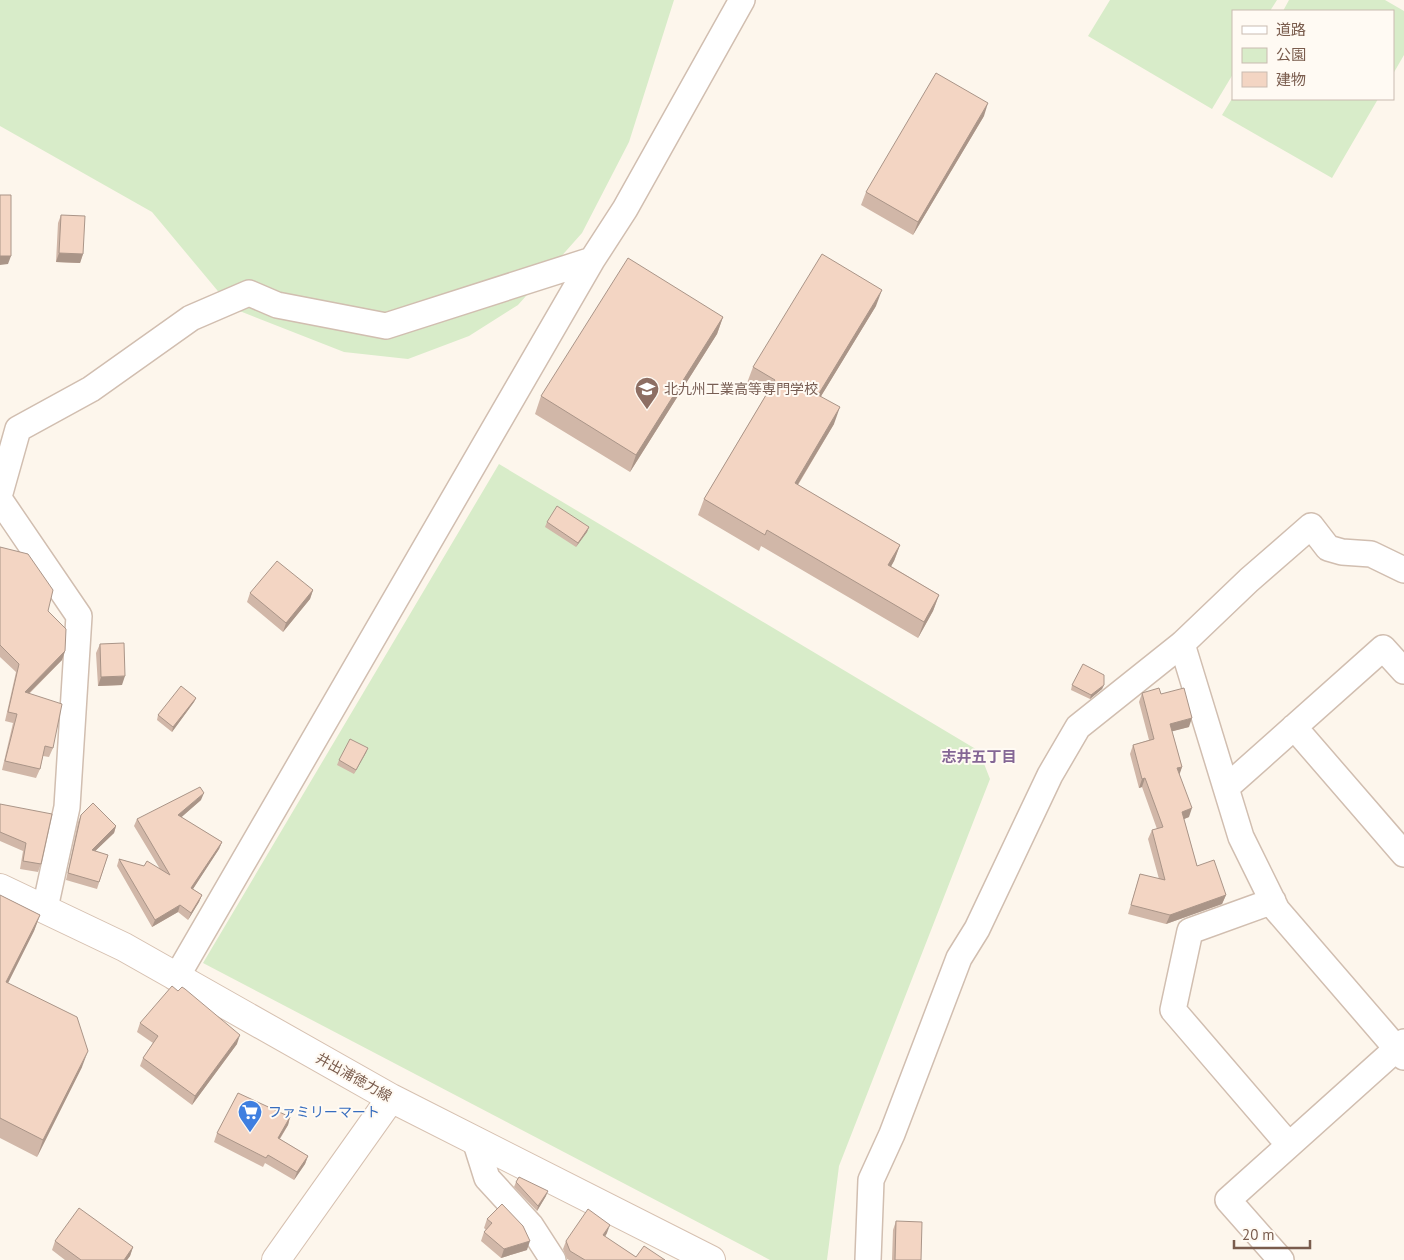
<svg xmlns="http://www.w3.org/2000/svg" width="1404" height="1260" viewBox="0 0 1404 1260" font-family="'PT Sans','Noto Sans JP',sans-serif">
<rect width="100%" height="100%" fill="#fdf6ec"/>
<!-- green -->
<path fill="#d8ecc9" d="M0 0H674L629 142 582 233 518 305 469 336 408 359 344 352 232 308 152 212 0 126Z
M1110 0H1277L1270 11H1233V74L1212 109 1088 36Z
M1289 0H1385L1404 11V55L1393 74V11H1283Z
M1233 97V99H1378L1332 178 1222 115Z
M499 464 979 751 990 779 839 1166 827 1260H770L203 963Z"/>
<g fill="none" stroke-linecap="round" stroke-linejoin="round">
<defs>
<path id="street" d="M0 493 18 429 91 389 191 318 249 293 277 305 386 326 592 260
M0 500 79 616 67 807 45 908
M1182 644 1241 837 1277 910 1404 1057
M1294 727 1404 854
M1227 787 1383 648 1404 671
M1273 901 1190 931 1173 1010 1289 1145
M176 978 592 260 625 209 742 0
M475 1140 487 1178 531 1226 553 1260
M868 1260 871 1180 892 1134 959 958 977 929 1050 775 1078 727 1182 644 1249 580 1311 526 1328 548 1342 552 1371 554 1404 570
M1281 1260 1228 1200 1404 1042"/>
<path id="secondary" d="M0 888 124 947 391 1098 711 1260
M276 1260 391 1098"/>
</defs>
<!-- street casing -->
<use href="#street" stroke="#d1beb0" stroke-width="28"/>
<!-- secondary casing -->
<use href="#secondary" stroke="#d6c0b0" stroke-width="30"/>
<!-- street -->
<use href="#street" stroke="#fff" stroke-width="25"/>
<!-- secondary -->
<use href="#secondary" stroke="#fff" stroke-width="28"/>
</g>
<!-- wall -->
<path fill="#d1b7a8" d="M984 116 913 235 861 205 866 192Z
M61 215 83 254 80 263 56 262 58 223Z
M876 306 821 396 834 424 798 485 900 545 894 561 891 566 939 595 933 611 918 638 761 546 759 551 698 515 704 499 766 395 747 383 753 367Z
M723 317 717 334 630 472 535 414 541 396Z
M547 522 589 527 587 532 576 547 545 527Z
M0 547 48 611 65 651 62 660 29 694 53 748 49 757 43 756 40 769 36 778 2 770 13 723 5 721 16 672 0 657Z
M313 590 310 599 283 632 247 602 250 593Z
M100 644 122 685 98 686 96 653Z
M1072 685H1104L1102 689 1090 699 1071 690Z
M1142 693 1161 694 1189 727 1172 731 1182 767 1179 774 1189 817 1184 819 1197 866 1226 895 1222 904 1166 924 1128 914 1140 874 1159 879 1148 839 1152 830 1157 829 1142 787 1139 788 1130 754 1133 745 1149 740 1139 702Z
M196 698 194 702 172 732 157 720 158 715Z
M368 748 354 774 337 765 339 760Z
M201 800 181 817 222 842 219 849 193 889 202 895 199 902 188 920 178 912 152 927 117 866 119 859 144 866 160 869 134 826 137 819Z
M0 804 41 864 38 872 20 869 23 851 0 841Z
M81 815 116 826 114 833 95 851 108 855 97 889 66 880 78 822Z
M0 895 40 915 34 931 8 983 82 1067 37 1157 0 1138Z
M140 1023 237 1044 192 1105 140 1066 143 1058 153 1043 137 1032Z
M290 1117 288 1125 280 1139 308 1156 305 1164 294 1180 265 1163 263 1167 214 1142 217 1133Z
M516 1182 546 1196 537 1211 514 1187Z
M487 1219 527 1250 501 1258 481 1241 484 1232 486 1230 484 1228Z
M896 1221 921 1260H892L893 1230Z
M607 1233 605 1237 636 1257 665 1260H569L567 1259 563 1249 566 1241Z
M55 1241 133 1247 130 1256 127 1260H65L52 1250Z"/>
<!-- shaded-wall -->
<path fill="#aa9588" d="M988 103 984 116 913 235 918 222Z
M59 253 83 254 80 263 56 262Z
M0 256H11L8 264 0 265Z
M882 290 876 306 812 411 818 395Z
M723 317 717 334 630 472 636 455Z
M840 407 834 424 789 499 795 483Z
M589 527 587 532 576 547 578 543Z
M900 545 894 561 883 581 888 565Z
M313 590 310 599 283 632 286 623Z
M939 595 933 611 918 638 924 622Z
M65 651 62 660 21 701 25 692Z
M125 676 122 685 98 686 101 677Z
M1104 685 1102 689 1090 699 1091 695Z
M196 698 194 702 172 732 173 727Z
M1192 718 1189 727 1166 733 1170 724Z
M368 748 366 753 354 774 356 770Z
M1182 767 1179 776 1177 768Z
M1145 778 1142 787 1139 788 1142 779Z
M204 793 201 800 176 822 178 815Z
M1192 808 1189 817 1179 821 1182 812Z
M116 826 114 833 89 857 92 850Z
M222 842 219 849 189 895 191 888Z
M202 895 199 902 188 920 191 913Z
M1226 895 1222 904 1166 924 1170 915Z
M180 905 178 912 152 927 155 920Z
M40 915 34 931 0 999 6 982Z
M240 1035 237 1044 192 1105 195 1096Z
M88 1051 82 1067 37 1157 43 1140Z
M290 1117 288 1125 275 1146 278 1138Z
M308 1156 305 1164 294 1180 297 1172Z
M548 1191 546 1196 537 1211 538 1206Z
M610 1225 607 1233 600 1244 603 1235Z
M530 1241 527 1250 501 1258 504 1249Z
M133 1247 130 1256 127 1260H124Z"/>
<!-- building -->
<path fill="#f3d5c3" stroke="#aa9588" d="M936 73 988 103 918 222 866 192Z
M0 195H11V256H0Z
M61 215 85 216 83 254 59 253Z
M822 254 882 290 818 395 840 407 795 483 900 545 888 565 939 595 924 622 767 530 765 535 704 499 775 380 753 367Z
M628 258 723 317 636 455 541 396Z
M557 506 589 527 578 543 547 522Z
M0 547 28 554 53 590 48 611 66 629 65 651 25 692 62 704 53 748 45 746 40 769 5 761 17 714 8 712 19 664 0 645Z
M277 561 313 590 286 623 250 593Z
M124 643 125 676 101 677 100 644Z
M1083 664 1104 675V685L1091 695 1072 685Z
M181 686 196 698 173 727 158 715Z
M1159 688 1161 694 1184 688 1192 718 1170 724 1182 767 1177 768 1192 808 1182 812 1197 866 1214 860 1226 895 1170 915 1131 905 1140 874 1165 880 1152 830 1163 827 1145 778 1142 779 1133 745 1154 739 1142 693Z
M350 739 368 748 356 770 339 760Z
M200 787 204 793 178 815 222 842 191 888 202 895 191 913 180 905 155 920 119 859 144 866 147 861 170 875 137 819Z
M93 803 116 826 92 850 108 855 99 882 68 873 81 815Z
M0 804 52 814 41 864 23 861 26 843 0 832Z
M0 895 40 915 6 982 77 1017 88 1051 43 1140 0 1118Z
M172 986 178 991 182 987 185 989 240 1035 195 1096 143 1058 158 1036 140 1023Z
M238 1093 290 1117 278 1138 308 1156 297 1172 268 1155 266 1158 217 1133Z
M519 1177 548 1191 538 1206 516 1182Z
M502 1204 523 1226 530 1241 504 1249 484 1232 492 1223 487 1219Z
M79 1208 133 1247 124 1260H81L55 1241Z
M588 1209 610 1225 603 1235 636 1257 644 1246 665 1260H585L570 1251 566 1241Z
M896 1221 922 1222 921 1260H895Z"/>
<!-- icons -->
<defs>
<symbol id="school-pin" viewBox="-11 -11 22 30"><path d="M0 17L-7.5 6A9.5 9.5 0 1 1 7.5 6Z" fill="#8d6e63" stroke="#fffaf3"/><path d="M0-5L7-2L0 1L-7-2ZM-4 1L0 2.5L4 1V4Q0 6-4 4Z" fill="#fff"/></symbol>
<symbol id="supermarket-pin" viewBox="-11 -11 22 30"><path d="M0 17L-7.5 6A9.5 9.5 0 1 1 7.5 6Z" fill="#3f7fe0" stroke="#fffaf3"/><path d="M-6-5.5h2.5l.6 2H6L4.5 2H-2.5L-4.4-4H-6ZM-1.5 3.2a1.3 1.3 0 1 0 .1 0ZM3 3.2a1.3 1.3 0 1 0 .1 0Z" fill="#fff"/></symbol>
</defs>
<g fill-rule="evenodd">
<use href="#school-pin" x="633" y="375" width="28" height="38"/>
<use href="#supermarket-pin" x="236" y="1098" width="28" height="38"/>
</g>
<g text-anchor="middle" dominant-baseline="central" stroke-width="4" stroke-linejoin="round" paint-order="stroke">
<!-- education labels -->
<g font-size="14" fill="#785e54" stroke="#fffaf3" text-anchor="start">
<text x="664" y="389">北九州工業高等専門学校</text>
</g>
<!-- street labels -->
<g font-size="14" fill="#7a5c4d" stroke="#fffaf3">
<text transform="translate(354 1077) rotate(29)">井出浦徳力線</text>
</g>
<!-- shop labels -->
<g font-size="14" fill="#366cbe" stroke="#fffaf3" text-anchor="start">
<text x="268" y="1112">ファミリーマート</text>
</g>
<!-- neighbourhood labels -->
<g font-size="15" font-weight="bold" fill="#846695" stroke="#fffaf3">
<text x="979" y="756">志井五丁目</text>
</g>
</g>
<!-- legend -->
<rect x="1232" y="10" width="162" height="90" fill="#fffaf3" stroke="#cabbb1"/>
<rect x="1242" y="26" width="25" height="8" fill="#ffffff" stroke="#cabbb1"/>
<text x="1276" y="35" font-size="15" fill="#7a5c4d">道路</text>
<rect x="1242" y="48" width="25" height="15" fill="#d8ecc9" stroke="#cabbb1"/>
<text x="1276" y="60" font-size="15" fill="#7a5c4d">公園</text>
<rect x="1242" y="72" width="25" height="15" fill="#f3d5c3" stroke="#cabbb1"/>
<text x="1276" y="85" font-size="15" fill="#7a5c4d">建物</text>
<!-- scale -->
<path d="M1234 1240v8h76v-8" fill="none" stroke="#7a5c4d" stroke-width="2.5"/>
<text x="1242" y="1240" font-size="15" fill="#7a5c4d" stroke="#fffaf3" stroke-width="4" paint-order="stroke">20 m</text>
</svg>
